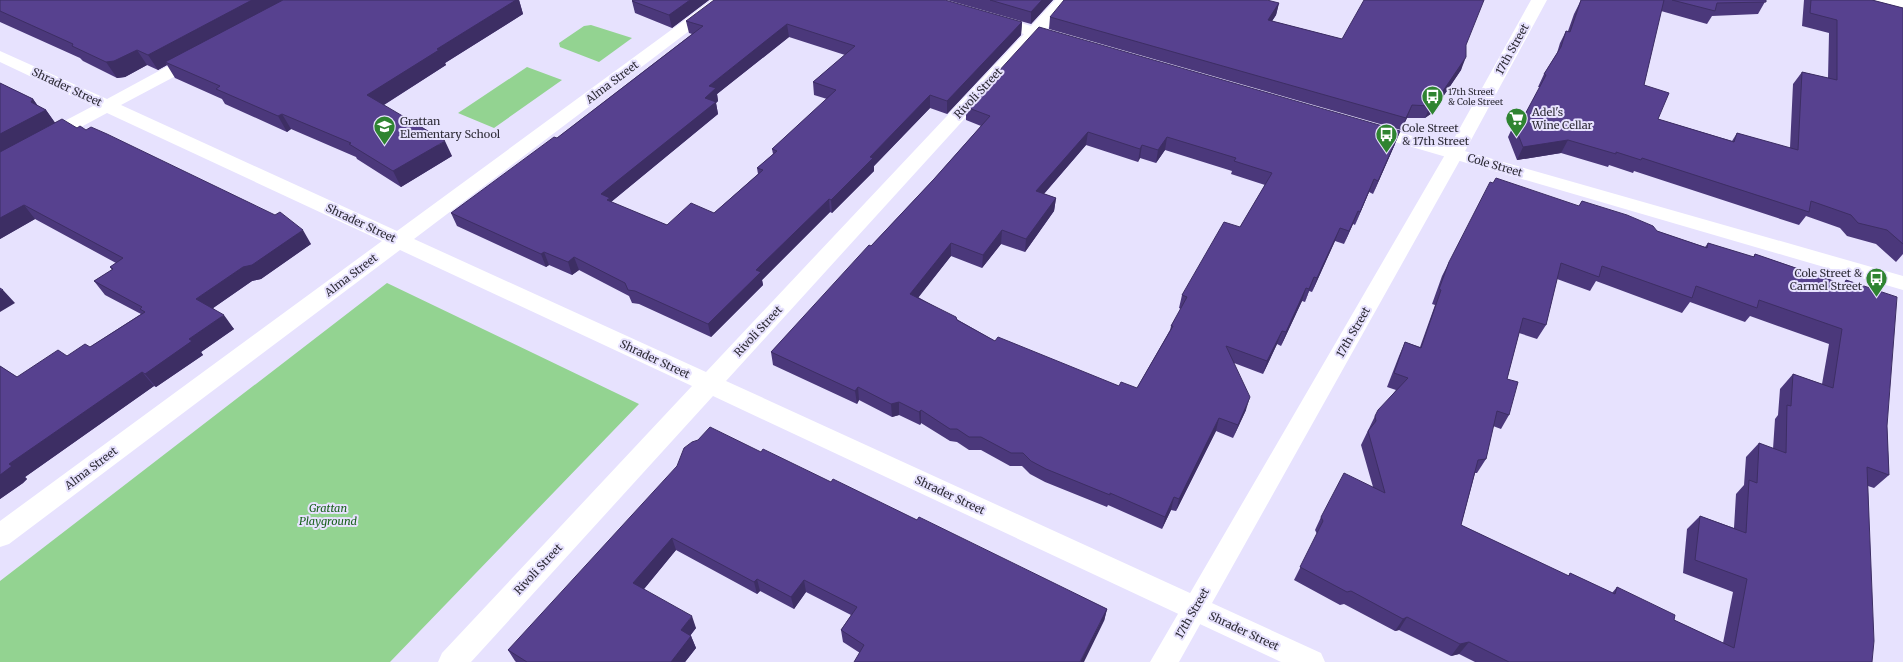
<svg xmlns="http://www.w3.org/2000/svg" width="1903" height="662" viewBox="0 0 1903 662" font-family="Merriweather,serif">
<rect width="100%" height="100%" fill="#e7e2fe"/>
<!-- green -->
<path fill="#93d391" d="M591 25 632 38 599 62 560 47 559 43 584 26Z
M527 67 562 80 494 128 458 113Z
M387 283 639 404 390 662H0V581Z"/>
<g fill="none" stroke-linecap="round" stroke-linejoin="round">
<!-- street -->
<path fill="#fff" fill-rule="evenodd" d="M712 0H730L414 239 706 372 1024 34 988 23 986 20 988 17 994 15 1031 26 1055 0H1072L1046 30 1070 37 1072 40 1070 43 1064 45 1038 38 726 381 1321 653 1325 662H1281L713 396 471 662H438L442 653 692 386 400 250 9 544 0 547V521L382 241 107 113 7 167 0 169V155L93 106 0 62V51L107 99 192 53 198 52 204 53 206 57 204 61 121 105 397 231Z
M1871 0H1903V10L1873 3Z
M1370 124 1903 276V290L1364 133 1361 129 1364 125Z"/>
<!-- secondary -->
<path fill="#fff" fill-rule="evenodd" d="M1531 0H1547L1464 153 1179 662H1150L1446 153Z"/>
</g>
<!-- wall -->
<path fill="#4b387b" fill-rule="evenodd" d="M0 0H519L523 14 445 63 446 65 384 105 452 156 401 187 357 159 356 157 291 129 287 132 225 104 222 99 175 78 167 65 158 70 147 65 125 77 117 78 83 61 80 58 0 22Z
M633 0H709L672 28 635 13 632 1Z
M947 0H1053L1031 24Z
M1581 0H1766L1758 14 1712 16 1707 24 1661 11 1644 85 1658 119 1732 141 1737 133 1790 148 1793 84 1802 72 1828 78 1829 33 1802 26 1804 0H1872L1903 8V254L1896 262 1876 244 1847 236 1840 228 1806 216 1799 225 1634 171 1633 173 1609 165 1608 167 1561 153 1517 160 1508 137 1514 124 1523 118 1540 87H1538L1544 74 1557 53 1560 43 1566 31H1568L1574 14Z
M1279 3 1276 15 1272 21 1342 39 1466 45 1461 70 1432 113 1425 118H1407L1401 130 1049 29 1050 17Z
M686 21 1022 22 1021 35 947 114 930 108 874 166V171L832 213 830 212 762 280 763 285 711 337 639 304 632 303 629 296 579 270 572 275 549 265 546 267 457 226 451 213 557 138 692 34 689 33ZM789 37 845 55 813 82 814 95 827 99 772 149 773 154 757 168 758 174 714 213 667 225 611 202 718 114 716 103 718 101 717 94Z
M0 83 33 99 38 106 46 110 55 123 77 128 311 244 261 279 252 281 213 308 234 329 201 352 203 355 156 387 154 386 25 477 27 479 23 483 0 499V366L17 377 67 356 90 347 141 314 105 295 94 281 112 270 110 267 116 263 35 219 0 239Z
M966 107 1395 144 1373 194 1369 192 1355 225 1353 224 1344 244 1335 241 1312 292 1309 291 1305 302 1302 301 1281 346 1277 344 1263 374 1234 363 1246 410 1233 438 1216 431 1176 511 1171 510 1162 529 1108 505 1107 507 1045 482 1030 474 1022 466H1010L981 450H969L957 442 950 441 921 423 920 425 899 415 892 417 859 400 857 404 773 365 771 352 934 179 981 126 966 120ZM1086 145 1138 162 1140 158 1156 163 1165 150 1232 171 1231 174 1265 185 1240 227 1182 295 1179 308 1181 309 1171 326 1170 330 1137 388 1119 386 995 341 918 297 951 256 982 268 1001 244 1025 252 1054 211 1056 198 1044 194Z
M1582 201 1657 231 1705 247 1708 243 1753 257 1755 254 1843 284 1846 280 1887 426 1889 475 1874 488 1868 486 1872 662H1475L1459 654 1451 656 1399 630 1395 631 1344 604 1340 605 1294 580 1317 534 1315 530 1321 517 1373 487 1361 445 1375 416 1396 390 1387 387 1399 356 1405 342 1420 347 1435 305 1432 304 1442 276 1449 262 1579 206ZM1557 279 1590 291 1596 281 1682 313 1690 302 1745 322 1750 316 1829 344 1822 384 1793 374 1780 389 1778 415 1775 419 1773 449 1759 443 1746 457 1744 485 1736 494 1734 528 1700 516 1687 529 1683 573 1733 592 1723 643 1674 620 1617 587 1612 593 1570 573 1568 576 1461 525 1475 473H1477L1486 459 1493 426 1501 429 1509 415 1507 379 1519 333 1537 339 1546 325Z
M761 452 917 520 1107 609 1104 621 860 653 843 642 841 630 851 615 806 592 794 609 760 591 757 594 676 550 644 589 696 628 690 636H691L696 648 685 662H516L515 661 508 650Z"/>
<!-- shaded-wall -->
<path fill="#3d2e64" d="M252 0H289L165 62 167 65 158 70 148 55Z
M516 0H519L523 14 445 63 446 65 374 111 367 95 437 49Z
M690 0H709L672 28 669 15Z
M1042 0H1053L1031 24V12Z
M1279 3 1276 15 1265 32 1268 20Z
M1022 22 1021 35 947 114V101Z
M787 24 789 37 717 94 718 101 716 103 718 114 611 202 614 211 601 194 705 98 709 86Z
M137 50 147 65 125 77 117 78 106 62Z
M1466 57 1461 70 1432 113 1425 118 1430 106Z
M930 95V108L874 166V171L832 213 831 200 870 157Z
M33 99 42 112 46 110 56 124 0 153V134Z
M1412 105 1407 118 1401 130 1406 118Z
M282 114 291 129 287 132 278 116Z
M1400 131 1395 144 1373 194 1378 181Z
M1088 132 1086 145 1035 204 1036 191Z
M1167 137 1165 150 1156 163 1158 150Z
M1568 140 1561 153 1517 160 1523 147Z
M445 141 452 156 401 187 393 171Z
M1142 145 1140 158 1138 162 1140 149Z
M1374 179 1369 192 1355 225 1360 212Z
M1056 198 1054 211 1025 252 1026 239Z
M829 199 830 212 762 280 763 285 711 337 708 324 756 270Z
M24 205 35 219 0 239V218Z
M1358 211 1353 224 1344 244 1349 231Z
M1340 228 1335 241 1312 292 1317 278Z
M303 230 311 244 261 279 252 281 206 313 196 299 243 267Z
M1002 230 1001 244 982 268 983 255Z
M951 243V256L911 307 910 294Z
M544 252 549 265 546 267 541 254Z
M574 257 579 270 572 275 568 262Z
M1314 277 1309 291 1305 302 1309 289Z
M1306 288 1302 301 1281 346 1286 332Z
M3 290 15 303 0 312V291Z
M224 315 234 329 201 352 203 355 156 387 145 374 189 339Z
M1282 331 1277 344 1263 374 1267 361Z
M142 372 154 386 25 477 27 479 23 483 0 499V475L9 464Z
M858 387 859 400 857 404 855 391Z
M1250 397 1246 410 1233 438 1238 425Z
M899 402V415L892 417 891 404Z
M921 410V423L920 425 919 412Z
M1219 418 1216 431 1176 511 1179 499Z
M1174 497 1171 510 1162 529 1165 517Z
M672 538 676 550 639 595 633 583Z
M757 579 760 591 757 594 754 582Z
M804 580 806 592 794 609 791 597Z
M1107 609 1104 621 1084 662H1080Z
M692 616 696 628 685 642 681 630Z
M1407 617 1399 630 1395 631 1403 619Z
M691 636 696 648 685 662H671Z
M1469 642 1459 654 1451 656 1460 644Z"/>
<!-- building -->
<path fill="#57418f" stroke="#3d2e64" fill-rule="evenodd" d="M0 0H252L148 55 137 50 114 61 106 62 72 46 73 44 0 11Z
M283 0H516L437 49 439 50 367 95 445 141 393 171 349 144 351 143 282 114 278 116 216 89 220 86 165 62Z
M633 0H690L669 15 632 1Z
M714 0H945L1022 22 947 101 930 95 870 157 873 158 831 200 829 199 756 270 761 272 708 324 635 291 628 290 625 283 574 257 568 262 544 252 541 254 451 213 554 137 557 138 703 26 686 21ZM787 24 855 46 813 82 836 90 772 149 777 151 757 168 763 170 714 213 691 203 667 225 607 200 610 198 601 194 716 102 705 98 716 88 709 86Z
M990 0H1042L1031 12Z
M1064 0H1267L1279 3 1268 20 1342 39 1364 0H1484L1466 45V57L1437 100 1430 106 1412 105 1406 118 1050 17Z
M1581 0H1664L1644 85 1669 93 1658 119 1734 142 1737 133 1798 150 1802 72 1837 80V20L1810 13 1811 0H1872L1903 8V244L1887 230 1858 223 1851 215 1811 201 1809 212 1642 158 1641 160 1616 152V154L1568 140 1523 147 1514 124 1523 118 1546 75 1544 74 1561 47 1566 31 1570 32Z
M1672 0H1766V2L1717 3 1715 11Z
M1039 27 1400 131 1378 181 1374 179 1360 212 1358 211 1349 231 1340 228 1317 278 1314 277 1309 289 1306 288 1286 332 1282 331 1267 361 1226 346 1250 397 1238 425 1219 418 1179 499 1174 497 1165 517 1110 493V495L1046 469 1031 461 1023 453H1011L981 437H969L957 429H950L921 410 919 412 899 402 891 404 858 387 855 391 771 352 869 245 871 246 934 179 990 116 966 107ZM1088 132 1140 149 1142 145 1158 150 1167 137 1236 158 1234 161 1272 173 1240 227 1224 222 1182 295 1187 297 1171 326H1173L1137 388 1121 382 1119 386 998 337 995 341 957 320 956 317 910 294 951 243 983 255 1002 230 1026 239 1056 198 1036 191Z
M0 83 33 99 31 102 46 110 0 134Z
M62 119 77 128 80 126 86 130 91 127 107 134 275 215 280 212 303 230 252 265 243 267 196 299 224 315 189 339 192 341 145 374 142 372 9 464 12 466 0 475V366L17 377 58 350 67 356 85 344 90 347 145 312 140 309 142 307 94 281 113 269 110 267 123 258 24 205 0 218V152Z
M1496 178 1579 206 1582 201 1627 215 1653 226 1657 231 1707 248 1708 243 1754 257 1755 254 1845 285 1846 280 1897 297 1887 426 1889 475 1867 467 1874 641 1872 662H1509L1469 642 1460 644 1407 617 1403 619 1351 591 1347 592 1300 567 1323 521 1321 517 1344 473 1385 493 1368 431 1376 421 1375 416 1378 410 1408 378 1394 373 1405 342 1421 348 1441 290 1439 289 1449 262 1490 182 1493 183ZM1561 263 1599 277 1602 266 1692 298 1696 286 1757 308 1759 300 1842 329 1833 388 1793 374 1791 406 1787 405 1786 453 1759 443 1757 483 1749 480 1746 533 1700 516 1695 560 1747 579 1734 648 1674 620 1675 615 1617 587 1615 594 1570 573 1569 576 1461 525 1478 460 1486 459 1497 411 1509 415 1518 382 1507 379 1523 318 1546 325Z
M0 288 3 290 0 291Z
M710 427 761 452 763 449 831 482 833 479 917 520 919 517 1107 609 1080 662H854L864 645 841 630 857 607 804 580 791 597 757 579 754 582 672 538 633 583 692 616 681 630 691 636 671 662H527L508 650 677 466 684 448 692 442 698 440Z"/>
<!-- icons -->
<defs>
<symbol id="bus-pin" viewBox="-11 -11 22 30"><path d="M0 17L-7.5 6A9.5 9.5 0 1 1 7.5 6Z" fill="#2f8431" stroke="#e7e2fe"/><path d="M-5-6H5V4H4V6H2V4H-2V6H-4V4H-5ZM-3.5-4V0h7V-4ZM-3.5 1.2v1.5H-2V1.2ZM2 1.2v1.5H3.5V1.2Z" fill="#fff"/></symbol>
<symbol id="supermarket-pin" viewBox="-11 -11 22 30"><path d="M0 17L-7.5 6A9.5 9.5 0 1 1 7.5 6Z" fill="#2f8431" stroke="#e7e2fe"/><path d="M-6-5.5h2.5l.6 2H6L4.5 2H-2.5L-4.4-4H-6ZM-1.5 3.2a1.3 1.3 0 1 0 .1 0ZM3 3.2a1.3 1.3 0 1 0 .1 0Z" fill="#fff"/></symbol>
<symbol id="school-pin" viewBox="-11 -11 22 30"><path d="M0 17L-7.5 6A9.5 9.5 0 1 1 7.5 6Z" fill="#2f8431" stroke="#e7e2fe"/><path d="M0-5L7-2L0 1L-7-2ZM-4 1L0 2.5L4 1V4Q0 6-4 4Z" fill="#fff"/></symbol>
</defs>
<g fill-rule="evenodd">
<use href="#bus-pin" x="1420" y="84" width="25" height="34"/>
<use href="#supermarket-pin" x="1504" y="106" width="25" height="34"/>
<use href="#school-pin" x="372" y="114" width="25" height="34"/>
<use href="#bus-pin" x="1374" y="122" width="25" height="34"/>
<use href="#bus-pin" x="1864" y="266" width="25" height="34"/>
</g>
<g text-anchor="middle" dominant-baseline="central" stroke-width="4" stroke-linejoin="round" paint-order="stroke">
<!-- far-poi labels -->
<g font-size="9" fill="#2e2c37" stroke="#e7e2fe" text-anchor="start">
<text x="1448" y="91">17th Street<tspan x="1448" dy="10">&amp; Cole Street</tspan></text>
</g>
<!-- street labels -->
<g font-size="11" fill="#2e2c37" stroke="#e7e2fe">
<text transform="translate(1512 49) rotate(-61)">17th Street</text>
<text transform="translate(612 82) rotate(-37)">Alma Street</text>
<text transform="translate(67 87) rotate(25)">Shrader Street</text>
<text transform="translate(978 93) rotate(-47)">Rivoli Street</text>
<text transform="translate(1495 165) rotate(16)">Cole Street</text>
<text transform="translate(361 223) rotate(25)">Shrader Street</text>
<text transform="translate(351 275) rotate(-37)">Alma Street</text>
<text transform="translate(758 331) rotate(-47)">Rivoli Street</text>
<text transform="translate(1353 332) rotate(-60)">17th Street</text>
<text transform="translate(655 359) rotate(25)">Shrader Street</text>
<text transform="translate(91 468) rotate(-37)">Alma Street</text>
<text transform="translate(950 495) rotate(25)">Shrader Street</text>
<text transform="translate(538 569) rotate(-47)">Rivoli Street</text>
<text transform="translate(1192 613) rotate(-60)">17th Street</text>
<text transform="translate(1244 631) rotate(25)">Shrader Street</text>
</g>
<!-- poi labels -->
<g font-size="11" fill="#2e2c37" stroke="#e7e2fe" text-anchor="start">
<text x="1532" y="112">Adel's<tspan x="1532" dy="13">Wine Cellar</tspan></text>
<text x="400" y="121">Grattan<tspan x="400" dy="13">Elementary School</tspan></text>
<text x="1402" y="128">Cole Street<tspan x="1402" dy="13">&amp; 17th Street</tspan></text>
<text x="1862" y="273" text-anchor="end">Cole Street &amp;<tspan x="1862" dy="13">Carmel Street</tspan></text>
</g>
<!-- park labels -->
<g font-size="11" font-style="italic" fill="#19601c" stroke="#e7e2fe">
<text x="328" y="508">Grattan<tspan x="328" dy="13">Playground</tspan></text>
</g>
</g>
</svg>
